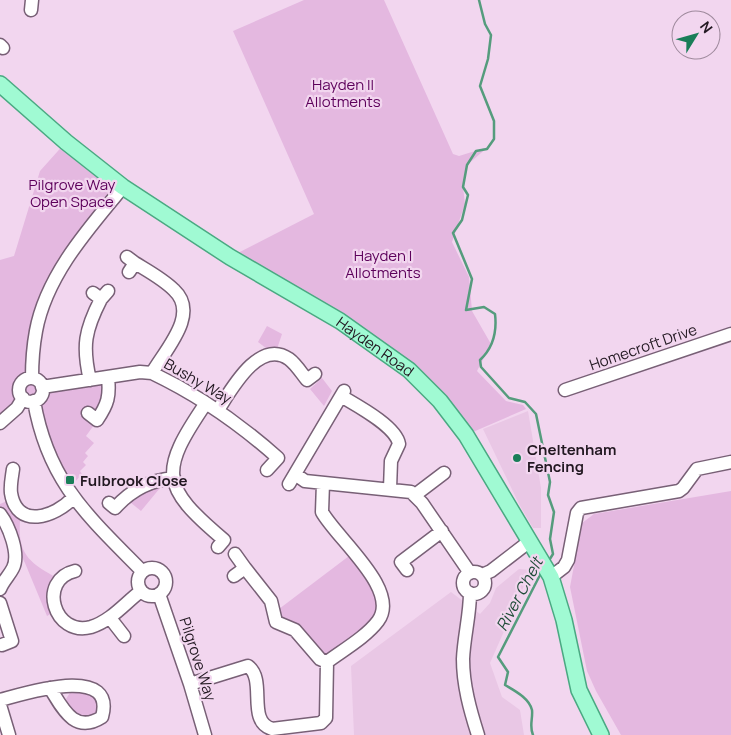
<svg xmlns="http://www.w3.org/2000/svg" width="731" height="735" viewBox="0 0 731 735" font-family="Manrope,sans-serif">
<rect width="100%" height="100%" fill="#f2d6ef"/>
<!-- built -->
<path fill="#e9c7e5" d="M528 411 541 488V528H533L519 504 483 429Z
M519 569 531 570 490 663 502 697 520 710 524 735H354L351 666 451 592 480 614 490 603 496 588Z"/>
<!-- green -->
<path fill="#e4b8e0" d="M304 0H384L453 154 459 156 488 147 467 165 463 187 465 204 452 242 469 277 472 311 491 344 477 371 506 401 523 405 526 409 466 435 424 385 230 257 314 214 233 31Z
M66 142 123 187 63 264 43 308 37 379 41 384 108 377 94 425 86 436 94 443 85 453 88 456 83 462 86 465 80 471 82 474 67 491 34 402 25 400 0 423V260L14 256 40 171Z
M267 326 282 334 275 355 258 342Z
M322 378 332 391 324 406 310 389Z
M160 480V488L141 511 125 498Z
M731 491V735H621L596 691 587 671 570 587 582 523 594 514Z
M12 499 21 511C16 552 25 561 59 579L56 611 47 616 25 563 0 514V504Z
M353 553 375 580 383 612 327 662 275 612Z
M71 691 92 693 99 701 95 720 73 716 66 699Z"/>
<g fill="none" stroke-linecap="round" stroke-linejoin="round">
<!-- stream -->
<path stroke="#559c7d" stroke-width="2.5" d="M479 0 485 24 491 35 488 59 480 86 494 121V139L487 149 476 151 467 165 463 187 468 195 462 220 453 233 472 279 466 310 484 307 495 314C497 331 493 348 480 360L481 367 509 398 525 402 536 414 550 482 548 495 554 512 550 539 553 554 548 562
M533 735C529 726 533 719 532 710 529 698 515 691 505 685L508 672 498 657 541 573"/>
<defs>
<path id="minor" d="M31 10 32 0
M0 45 3 48
M127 257 135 263 129 272
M135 263C148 271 163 279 174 290 200 314 165 350 152 373
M93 293 101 299 108 291
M32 378C32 362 33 347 36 331 46 276 88 229 123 187
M19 390a12 12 0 1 1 24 0a12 12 0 1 1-24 0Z
M90 380C82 346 85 330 101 299
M42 387 140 372 152 373C198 395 240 424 278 458L267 470
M565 390 731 334
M341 396C356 405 396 426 399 444L391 461 390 489
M34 401C48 482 88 516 142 571
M206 403C159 472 160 486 224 540L218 547
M218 410C231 390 259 338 289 359 296 364 302 374 307 380L315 374
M88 413 97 420C108 404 110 396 108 377
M0 423 17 408 23 398
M13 469C12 477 10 485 11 493 17 530 55 517 73 498
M295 474 305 481 411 492 422 503 470 573
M323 483 322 512C337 539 401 590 378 621 366 637 343 650 327 662
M289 484 344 391
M415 495 444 473
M109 503 115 508C131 490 150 480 174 478
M0 514C9 526 20 554 13 568 9 576 3 581 0 589
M138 582a14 14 0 1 1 28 0a14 14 0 1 1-28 0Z
M407 570 401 562 442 531
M75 571C37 580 54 637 91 627 111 621 125 603 141 591
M463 583a11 11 0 1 1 22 0a11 11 0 1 1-22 0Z
M482 575 491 571 530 541
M234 576 245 568 235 554
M551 577 564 567 568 560 577 513 581 508 679 491 683 488 697 469 731 462
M470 593C470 615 464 636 463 659 463 685 470 710 478 735
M159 594 190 684 205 735
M0 603 12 641 2 645
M110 618 124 636
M190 684 248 666C267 680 246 721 272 729L321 723 326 718 327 662 320 659 295 630 276 622 271 601 245 568
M0 700C23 694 117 663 102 717 74 735 62 707 50 688
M0 705 9 735"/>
<g id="major">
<path id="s1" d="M0 84 66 142 123 187 230 257 340 321 409 370 440 401 466 435 551 577 564 620 579 690 601 735"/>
</g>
</defs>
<!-- minor casing -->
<use href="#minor" stroke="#786076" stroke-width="15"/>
<!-- major casing -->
<use href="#major" stroke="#4aa982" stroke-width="18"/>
<!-- minor -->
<use href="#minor" stroke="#fff" stroke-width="12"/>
<!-- major -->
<use href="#major" stroke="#a0fad3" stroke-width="15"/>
</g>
<!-- markers -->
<g fill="#197e58" stroke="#f2d6ef" stroke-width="2">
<circle cx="517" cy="458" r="5"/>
<rect x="65" y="475" width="10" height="10" rx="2.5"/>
</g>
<g text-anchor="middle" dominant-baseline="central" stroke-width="4.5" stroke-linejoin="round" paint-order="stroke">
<!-- park labels -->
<g font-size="15" fill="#5d015b" stroke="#f2d6ef">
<text x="343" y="84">Hayden II<tspan x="343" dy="17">Allotments</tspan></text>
<text x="72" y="184">Pilgrove Way<tspan x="72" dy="17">Open Space</tspan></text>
<text x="383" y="255">Hayden I<tspan x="383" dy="17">Allotments</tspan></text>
</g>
<!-- street labels -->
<g font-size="15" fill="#221821" stroke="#f2d6ef">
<text stroke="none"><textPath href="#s1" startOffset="459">Hayden Road</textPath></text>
<text transform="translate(643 347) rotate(-19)">Homecroft Drive</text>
<text transform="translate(198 381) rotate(30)">Bushy Way</text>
<text transform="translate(198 659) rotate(72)">Pilgrove Way</text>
</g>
<!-- poi labels -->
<g font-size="15" font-weight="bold" fill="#221821" stroke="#f2d6ef" text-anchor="start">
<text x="527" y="449">Cheltenham<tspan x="527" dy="17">Fencing</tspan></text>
<text x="80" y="480">Fulbrook Close</text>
</g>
<!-- water labels -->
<g font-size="16" font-style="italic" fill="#1f4c38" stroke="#f2d6ef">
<text transform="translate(519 594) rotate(-62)">River Chelt</text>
</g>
</g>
<!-- north arrow -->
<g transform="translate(696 35) rotate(53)"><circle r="24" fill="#f2d6ef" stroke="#9f8a9d"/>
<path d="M0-4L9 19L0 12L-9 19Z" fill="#197e58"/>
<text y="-8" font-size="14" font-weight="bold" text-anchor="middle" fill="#221821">N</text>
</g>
</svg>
